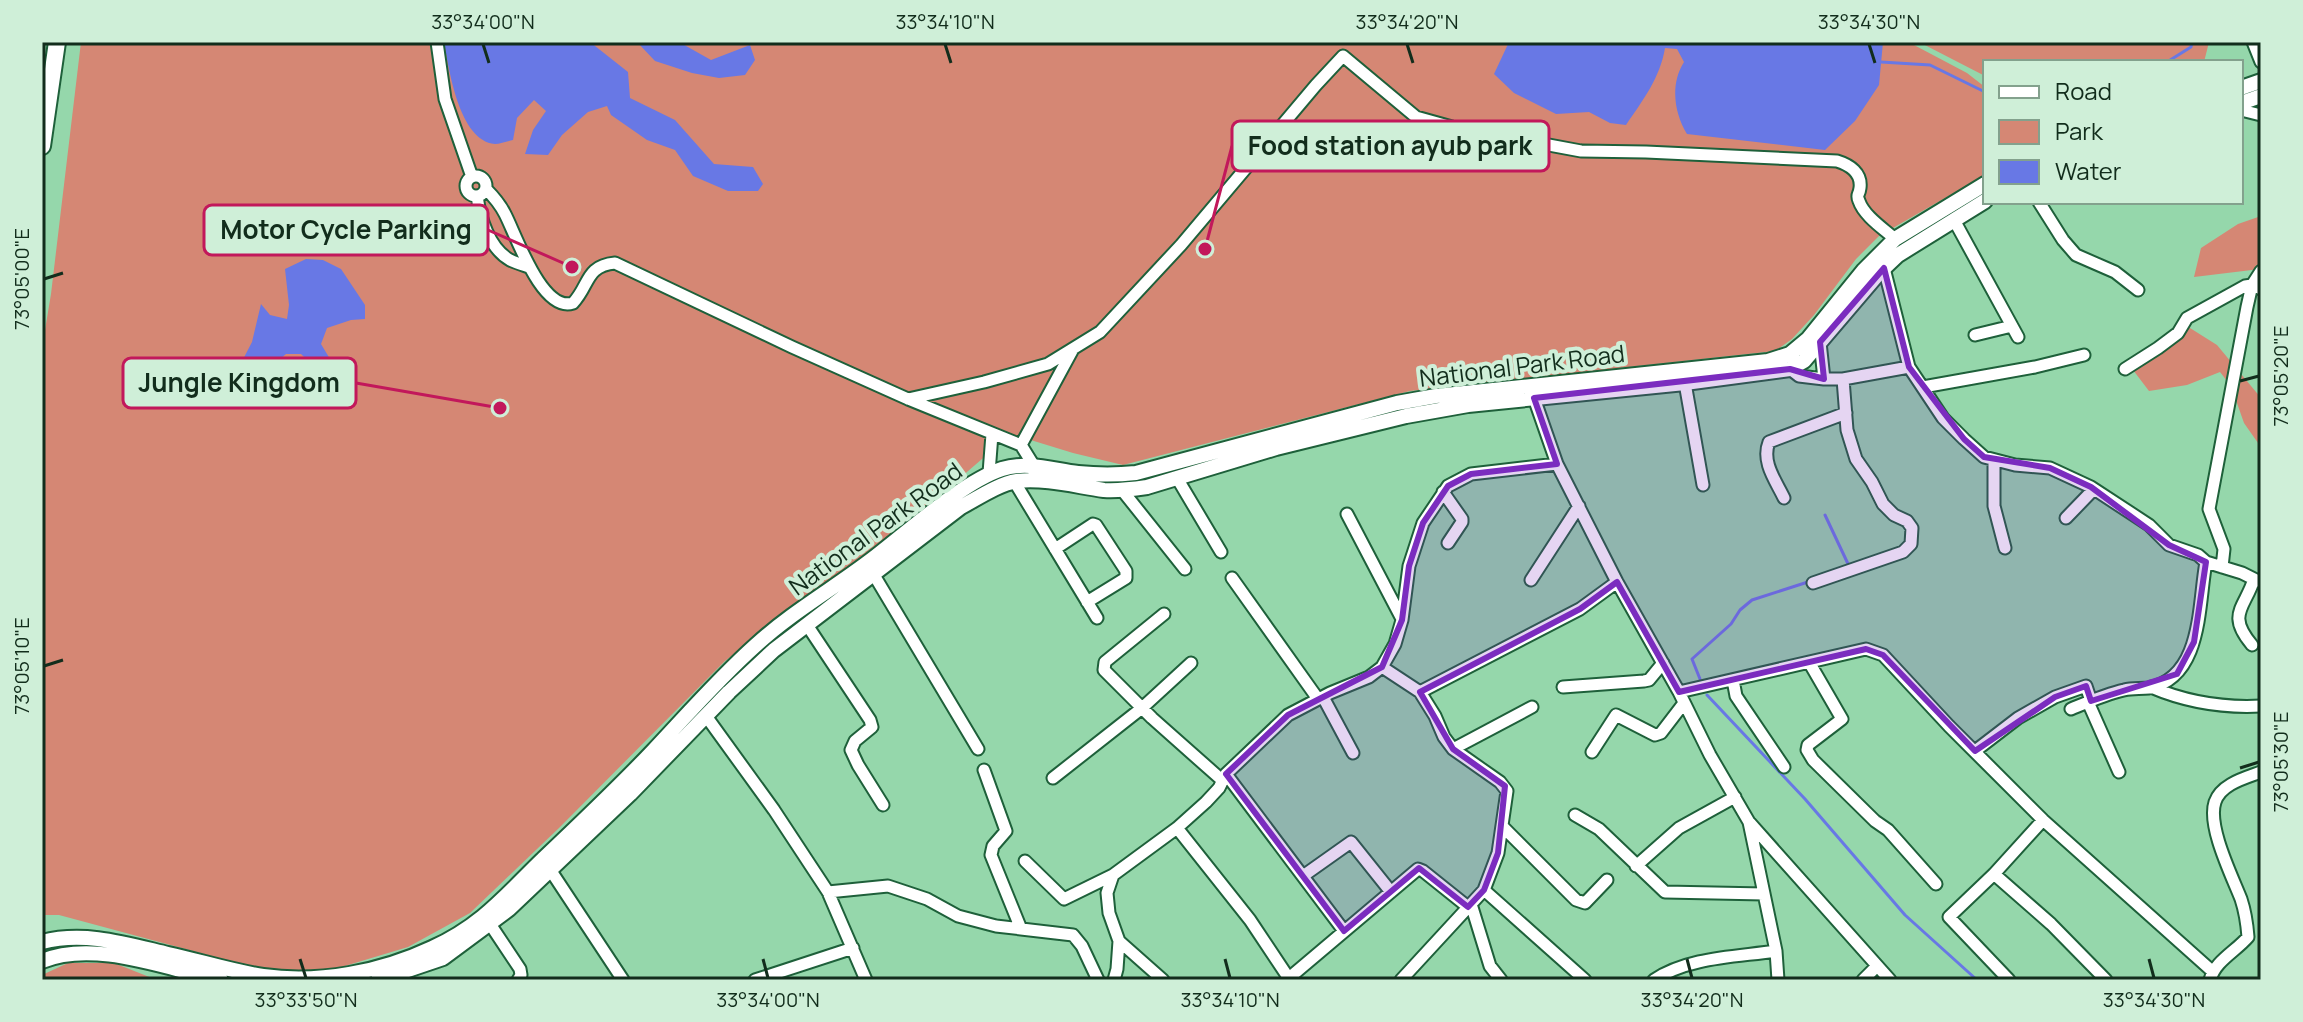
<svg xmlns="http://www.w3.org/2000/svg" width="2303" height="1022" viewBox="0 0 2303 1022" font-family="Manrope,sans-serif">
<rect width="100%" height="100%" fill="#95d7ab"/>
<!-- green -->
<path fill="#d58774" d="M81 42H1912L1914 45 1967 73 1985 87V175L1879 236 1856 259 1814 315 1792 339 1775 351 1410 391 1123 465 1073 453 1011 434 931 503 725 661 559 828 470 913 408 947 325 972 267 971 59 915H42V348L51 294Z
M1919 42H2209L2204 62H1985V76Z
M2261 216 2260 269 2194 277 2201 248 2238 224Z
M2182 323 2217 345 2261 398V442L2258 443 2244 423 2231 386 2220 372 2187 385 2149 391 2130 366Z
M68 963H114L157 980H42V975Z"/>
<!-- water -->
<path fill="#6878e5" d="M444 42H590L628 72 630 98 675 120 714 164 753 167 763 184 758 191H728L693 176 675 150 647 140 611 115 607 106 588 112 562 135 548 155 525 154 533 130 546 111 534 100 517 118 513 140C508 141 500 144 495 144 459 141 449 69 444 42Z
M637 42H679L711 60 750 45 755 60 745 75 719 78 692 73 655 61Z
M1509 42H1883L1879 85 1855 121 1825 150 1687 134C1674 113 1670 84 1684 62L1677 49 1665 48C1660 78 1643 100 1626 125L1610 123 1589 112 1556 114 1514 93 1494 74Z
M306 259 323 260 341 269 365 305V319L351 320 327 328 321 344 333 364 346 373 342 382 331 383 301 354H286C269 369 261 375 238 369L252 342 261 304 270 315 287 319 289 305 285 269Z"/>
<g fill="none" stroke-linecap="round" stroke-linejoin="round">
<!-- stream -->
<path stroke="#6878e5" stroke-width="3" d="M1881 62 1930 65 1985 92
M2167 62 2191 47 2192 42
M1825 515 1849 566
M1700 679 1692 659 1731 624 1740 610 1752 600 1811 581
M1707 695 1805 799 1905 915 1977 980"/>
<defs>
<path id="minor" d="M437 42 445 99 472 177
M2253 42 2261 62
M2241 110 2261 115
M466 186a10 10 0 1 1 20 0a10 10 0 1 1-20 0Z
M486 189C494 197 500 204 505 214 516 235 542 313 573 303 590 285 585 266 615 263L792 347 908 399 1021 445 1034 466V473
M477 196C480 218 489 248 510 260 516 263 523 265 529 267
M2039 202 2063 240 2076 255 2115 272 2138 290
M1954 220 2018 337
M1884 268 1909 367 1943 418 1964 439 1984 457 2015 465 2050 468 2091 487 2149 525 2169 545 2198 555 2206 562C2198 605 2203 677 2149 688 2140 689 2132 688 2124 690 2106 694 2088 702 2071 709
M1975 335 2012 326
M1820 342 1824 379H1843L1909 367
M1790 369 1799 376 1824 379
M2125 369 2158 348 2178 333 2187 318 2245 286 2252 285 2261 289
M1685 383 1703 485
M1923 387 2035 367 2084 355
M908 399 984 382 1048 364 1100 332 1181 245 1316 85 1343 56 1416 117 1452 127 1581 151 1646 152 1837 161C1850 165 1862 173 1860 188 1859 196 1856 194 1859 201 1864 216 1884 229 1895 239
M1021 445 1072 351
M1994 460V506L2005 548
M1557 464 1617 582 1679 692 1710 755 1749 822 1776 951 1778 980
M989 473 992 434
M1177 478 1221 552
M1014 481 1097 618
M1122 490 1185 569
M1443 492 1462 519V522L1448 543
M1784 498C1776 481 1761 462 1769 442L1846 413
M1347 514 1402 619
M2066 518 2094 489
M1055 549 1093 524 1096 525 1126 571V578L1087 602
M2206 562 2242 573 2258 581
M2222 567 2224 549 2209 509 2247 307 2252 285 2261 271
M874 575 978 749
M1232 578 1318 699
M1531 580 1579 506
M1813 583 1903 552 1911 544 1912 528 1907 521 1894 515 1883 504 1872 482 1856 459 1847 430 1843 379
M1164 614 1105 662 1104 670 1152 718 1223 781
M807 625 870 720 872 727 855 741 851 750 858 765 883 805
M2252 645C2226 614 2245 608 2254 579
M1809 662 1842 719 1808 745 1807 750 1813 760 1875 821 1888 830 1936 884
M1382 667 1420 692 1580 609 1617 582
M1733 680 1736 696 1784 767
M1563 687 1644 681 1649 680 1663 663
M2151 687C2186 702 2223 708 2261 706
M1420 692 1435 716 1444 737 1453 749 1500 782 1507 791 1498 853 1484 890 1585 980
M1679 692 1866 649 1883 655 1949 726 2043 820 2212 971
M1323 697 1353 753
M2088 702 2119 772
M706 716 774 810 828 892 866 980
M1453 749 1532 707
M1975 751 2018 718 2055 697 2086 686 2091 701
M1592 752 1616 715 1655 735 1661 733 1684 703
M984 770 1006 831 993 846 991 855 1021 929
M1226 774 1344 931
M1053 778 1142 708 1191 663
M1575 815 1599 829 1665 892 1764 894
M1750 823 1890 980
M1503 827 1576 900 1585 903 1607 880
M1177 828 1250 920 1290 980
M1025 861 1064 899 1113 875
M1636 866 1679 828 1735 797
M551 871 623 980
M1994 874 2051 924 2106 980
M1303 876 1351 842 1391 892
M828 892 888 886 927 899 958 916 996 926 1073 935 1082 946 1098 980
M1471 904 1490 966 1501 980
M490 924 520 969 521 975 518 980
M1119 941 1163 980
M1289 978 1418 869 1423 871 1468 907
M755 980 853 948
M1114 980 1117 969 1119 941 1109 913 1107 893 1113 875 1177 828 1206 802 1219 788 1226 774 1288 715 1330 693 1369 677 1382 667 1395 644 1402 620 1409 566 1423 523 1448 486 1471 474 1557 464 1534 398
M1401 980 1484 890
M1654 980C1688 957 1736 957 1776 951
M1863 980 1876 967
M2009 980 1949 917 1994 874 2043 820
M2210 980C2215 961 2235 952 2248 937 2247 924 2245 911 2241 899 2232 876 2207 826 2215 802 2221 784 2245 778 2261 772"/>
<path id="major" d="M2241 88 2261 81
M2241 103 2261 96
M42 942C85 931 126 944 168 954 200 961 231 971 263 976 319 984 381 972 432 948 481 926 505 896 542 860 580 824 617 789 653 751 686 716 719 678 756 645 794 610 840 585 880 553 912 528 965 481 1002 469 1027 461 1053 470 1078 473 1098 475 1117 475 1136 473L1397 403 1436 396 1768 361 1790 354 1808 339 1864 270 1895 239 1985 184
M42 961C95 939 167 969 221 980
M378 980 443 958 509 909 630 794 729 692 774 650 961 507C978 498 998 484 1017 481 1046 478 1075 486 1104 490 1118 491 1133 489 1147 487L1276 448 1406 416 1468 405 1685 383 1790 369 1804 361 1879 273 1898 255 1985 201"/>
<path id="highway" d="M42 146 57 42"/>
</defs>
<!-- minor casing -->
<use href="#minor" stroke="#1e603a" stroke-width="15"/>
<!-- major casing -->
<use href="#major" stroke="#1e603a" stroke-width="18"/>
<!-- highway casing -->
<use href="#highway" stroke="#1e603a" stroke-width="20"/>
<!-- minor -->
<use href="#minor" stroke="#fff" stroke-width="11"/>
<!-- major -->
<use href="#major" stroke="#fff" stroke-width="14"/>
<!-- highway -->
<use href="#highway" stroke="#fff" stroke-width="16"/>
</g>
<!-- marked area -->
<path fill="#7b2cbf" fill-opacity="0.2" stroke="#7b2cbf" stroke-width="6" stroke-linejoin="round" d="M1884 268 1909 367 1964 439 1984 457 2050 468 2091 487 2169 545 2206 562 2194 642 2177 674 2091 701 2086 686 2055 697 1975 751 1883 655 1866 649 1679 692 1617 582 1580 609 1420 692 1453 749 1505 786 1498 853 1484 890 1468 907 1419 868 1344 931 1226 774 1288 715 1382 667 1402 620 1409 566 1423 523 1448 486 1471 474 1557 464 1534 398 1790 369 1824 379 1820 342Z"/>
<!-- ticks -->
<path fill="none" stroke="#122d1c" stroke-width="3" d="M483 44 489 63M945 44 951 63M1407 44 1413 63M1869 44 1875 63M44 279 63 273M2240 381 2259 376M44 666 63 660M2240 768 2259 762M300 959 306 978M763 959 768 978M1225 959 1230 978M1687 959 1692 978M2149 959 2154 978"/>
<g text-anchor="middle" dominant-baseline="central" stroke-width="8" stroke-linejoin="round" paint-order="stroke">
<!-- street labels -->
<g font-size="24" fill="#122d1c" stroke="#cfefd8">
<text transform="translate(1522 365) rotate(-7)">National Park Road</text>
<text transform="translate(875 528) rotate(-36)">National Park Road</text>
</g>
</g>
<!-- callouts -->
<path fill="none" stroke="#c2185b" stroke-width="3" d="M1205 249L1232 146M572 267L488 230M500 408L356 383"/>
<g fill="#c2185b" stroke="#cfefd8" stroke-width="3">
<circle cx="1205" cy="249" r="8"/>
<circle cx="572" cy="267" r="8"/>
<circle cx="500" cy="408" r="8"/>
</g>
<g fill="#cfefd8" stroke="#c2185b" stroke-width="3">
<rect x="1232" y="121" width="317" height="50" rx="8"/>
<rect x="204" y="205" width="284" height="50" rx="8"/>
<rect x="123" y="358" width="233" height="50" rx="8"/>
</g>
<g font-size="26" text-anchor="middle" font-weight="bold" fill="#122d1c">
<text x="1390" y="155">Food station ayub park</text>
<text x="346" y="239">Motor Cycle Parking</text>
<text x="239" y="392">Jungle Kingdom</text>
</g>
<!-- border -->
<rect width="2303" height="1022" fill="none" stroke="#cfefd8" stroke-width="88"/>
<!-- legend -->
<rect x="1983" y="60" width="260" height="144" fill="#cfefd8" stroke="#83a18d" stroke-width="2"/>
<rect x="1999" y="86" width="40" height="12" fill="#ffffff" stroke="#83a18d" stroke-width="2"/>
<text x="2055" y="100" font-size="24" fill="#122d1c">Road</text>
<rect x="1999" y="120" width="40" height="24" fill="#d58774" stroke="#83a18d" stroke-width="2"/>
<text x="2055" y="140" font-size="24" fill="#122d1c">Park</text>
<rect x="1999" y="160" width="40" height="24" fill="#6878e5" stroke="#83a18d" stroke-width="2"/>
<text x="2055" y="180" font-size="24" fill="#122d1c">Water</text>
<rect x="44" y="44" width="2215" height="934" fill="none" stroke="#122d1c" stroke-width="3"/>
<g font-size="20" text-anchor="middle" fill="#122d1c">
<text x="483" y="29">33°34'00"N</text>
<text x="945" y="29">33°34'10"N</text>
<text x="1407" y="29">33°34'20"N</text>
<text x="1869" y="29">33°34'30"N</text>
<text transform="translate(22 279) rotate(-90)" y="7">73°05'00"E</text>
<text transform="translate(2281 376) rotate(-90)" y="7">73°05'20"E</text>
<text transform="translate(22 666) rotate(-90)" y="7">73°05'10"E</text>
<text transform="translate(2281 762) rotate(-90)" y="7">73°05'30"E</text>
<text x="306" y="1007">33°33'50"N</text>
<text x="768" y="1007">33°34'00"N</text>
<text x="1230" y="1007">33°34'10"N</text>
<text x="1692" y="1007">33°34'20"N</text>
<text x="2154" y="1007">33°34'30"N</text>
</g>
</svg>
